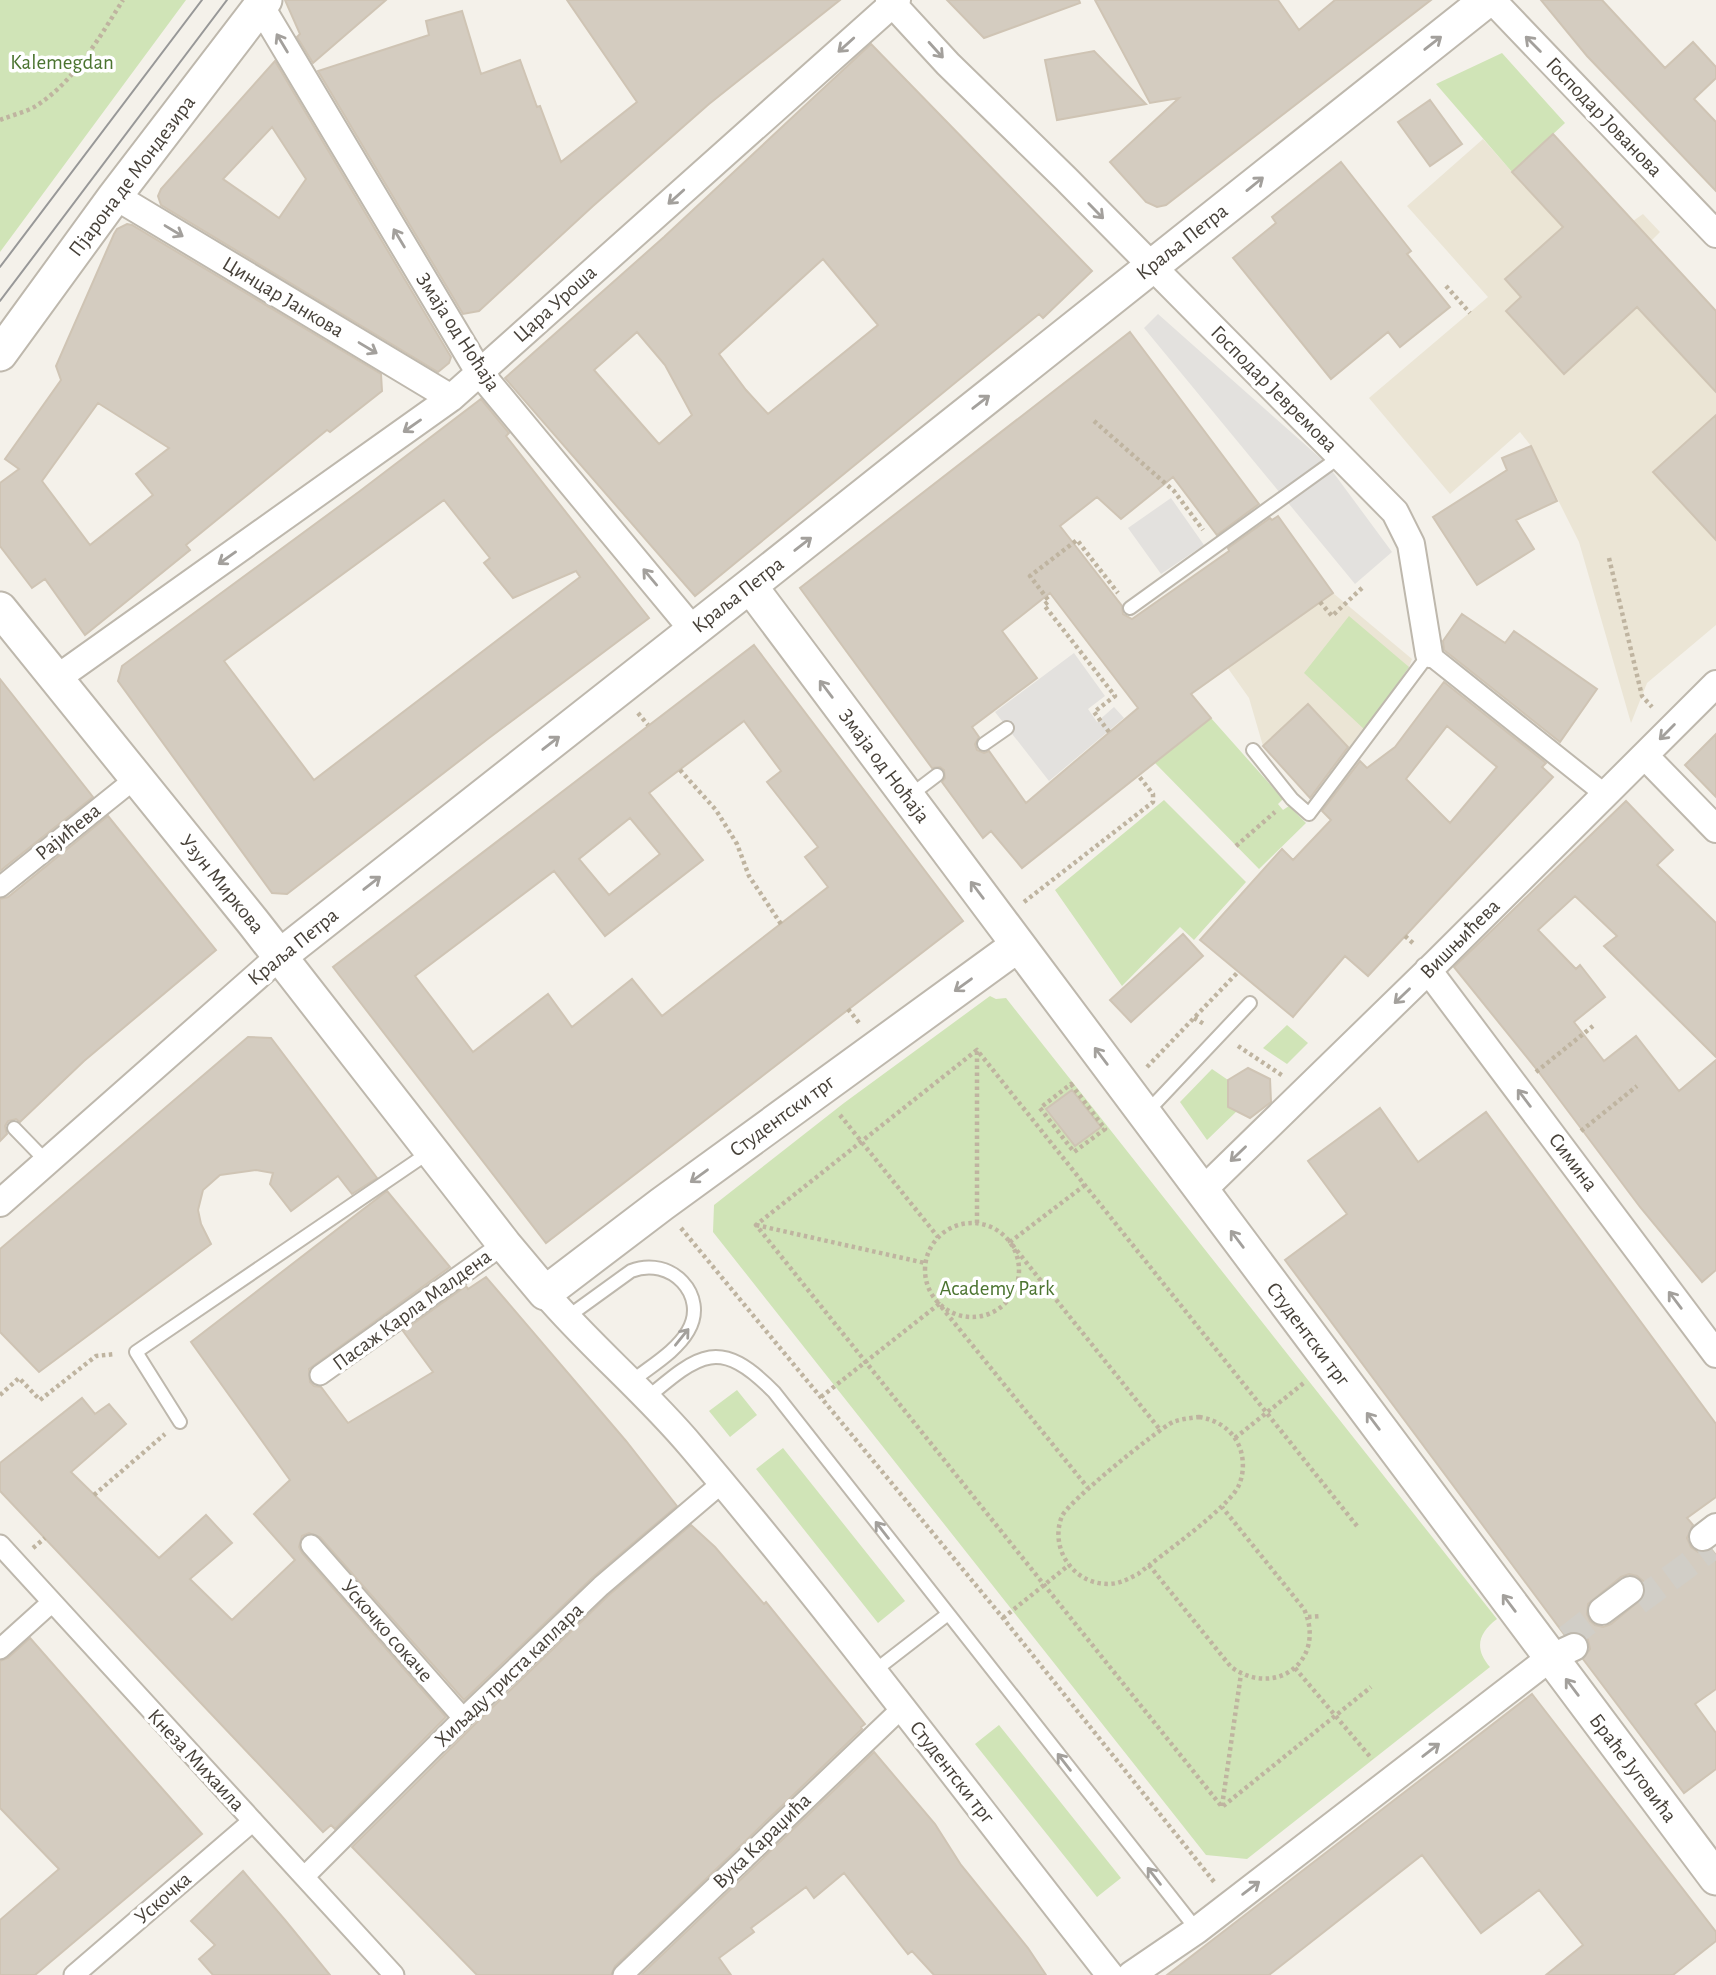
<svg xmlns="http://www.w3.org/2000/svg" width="1716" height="1975" viewBox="0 0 1716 1975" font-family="'Alegreya Sans',sans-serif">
<rect width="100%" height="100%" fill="#f4f1ea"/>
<!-- education -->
<path fill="#ebe5d5" d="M1553 134 1633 221 1643 214 1660 232 1651 241 1716 311V625L1647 683 1631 723 1579 542 1531 446 1520 432 1450 494 1369 398 1488 297 1407 206 1483 139 1512 172Z
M1278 516 1333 593 1412 659 1409 667 1350 749 1304 791 1263 746 1249 698 1173 591Z"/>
<!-- green -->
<path fill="#d0e4b7" d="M0 0H186L0 252Z
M1502 53 1565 123 1512 172 1436 84Z
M1349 616 1409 667 1365 730 1304 673Z
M1211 718 1283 799 1278 804 1283 810 1289 806 1306 823 1259 869 1154 762Z
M1164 800 1246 882 1194 940 1180 927 1122 986 1055 890Z
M990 996 996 999 1006 998 1497 1619C1478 1633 1474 1649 1490 1667L1247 1859 1206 1855 713 1232 714 1205 844 1103Z
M1287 1025 1308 1043 1287 1064 1263 1048Z
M1212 1069 1228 1080V1107L1237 1111 1207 1140 1180 1102Z
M737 1390 757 1415 730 1437 709 1411Z
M783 1448 905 1601 878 1623 756 1469Z
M999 1725 1121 1878 1097 1897 975 1744Z"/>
<!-- parking -->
<path fill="#e3e1de" d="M1158 314 1327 464 1392 552 1355 584 1144 328Z
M1171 498 1204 545 1161 574 1128 528Z
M1074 653 1105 696 1088 709 1097 722 1114 707 1124 718 1049 781 995 712Z"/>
<!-- building -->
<path fill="#d4ccc0" stroke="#cfc4b4" stroke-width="2" fill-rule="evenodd" d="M285 0H386L313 63 297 37 300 34Z
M567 0H840L709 104 593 206 479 311 463 314 318 71 429 35 426 21 462 11 481 74 520 60 537 107 540 106 561 162 637 102Z
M947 0H1079L1080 3 984 38Z
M1095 0H1278L1299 30 1335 0H1431L1166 205 1157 207 1146 202 1110 162 1179 98 1150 103Z
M1541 0H1602L1665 68 1693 42 1716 67V78L1694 99 1716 122V191L1587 56Z
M871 44 1092 271 1043 318 1039 314 695 596 505 378 664 237ZM823 259 878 325 768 414 746 390 719 354ZM637 332 665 365 692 415 659 444 594 370Z
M1094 51 1146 104 1057 120 1045 60Z
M275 61 451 357 449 363 438 372 161 205 158 196 161 189ZM272 127 306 179 279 218 223 179Z
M1430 100 1462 144 1430 166 1398 122Z
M1553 134 1716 311V392L1637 307 1564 374 1506 311 1521 297 1505 279 1563 227 1512 172Z
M1341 162 1411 251 1407 254 1450 307 1400 347 1388 332 1331 379 1233 258 1276 223 1272 217Z
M127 224 132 225 381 374 382 391 330 432 327 430 186 545 190 550 85 635 45 579 32 588 0 546V483L19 469 5 459 61 380 56 366 114 234 117 229ZM98 403 169 448 136 474 153 495 90 545 42 481Z
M1130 332 1259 504 1217 535 1173 477 1121 519 1097 497 1060 526 1122 606 1123 614 1132 619 1229 551 1228 548 1270 518 1272 520 1278 516 1333 593 1191 694 1211 718 1022 868 991 831 983 838 942 782 945 778 944 770 940 767 932 768 800 588ZM1050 593 1138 708 1026 803 989 751 984 753 977 750 975 744 979 737 972 727 1037 678 1002 631Z
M481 399 509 433 506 436 649 618 489 738 287 894 272 893 118 681 122 666 360 491ZM444 500 490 558 484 563 513 598 576 571 580 577 314 780 224 661Z
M1716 415V540L1653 472Z
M1531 446 1557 501 1516 520 1534 549 1477 585 1433 517 1507 470 1502 458Z
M1462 614 1505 643 1514 631 1597 689 1560 742 1444 650 1443 641Z
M754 645 963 921 546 1243 333 967ZM744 721 781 771 767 782 818 847 805 857 828 887 662 1016 632 979 572 1027 548 994 473 1052 415 976 554 871 605 936 703 860 649 793ZM630 818 660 854 609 895 579 859Z
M0 679 93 797 0 871Z
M1444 682 1546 763 1542 767 1553 777 1368 976 1345 956 1293 1017 1200 940 1282 849 1293 860 1331 820 1322 811 1360 761 1367 768 1395 747ZM1447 726 1497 767 1450 823 1406 779Z
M1308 704 1348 747 1310 798 1263 746Z
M1716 734V797L1685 765Z
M1626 801 1673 850 1657 865 1716 923V1057L1604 946 1617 936 1575 896 1538 930 1576 969 1580 965 1605 997 1574 1022 1604 1061 1636 1036 1679 1091 1716 1060V1270L1702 1282 1640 1207 1538 1071 1454 967Z
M108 816 216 950 84 1061 20 1122 16 1119 8 1121 5 1126 7 1134 0 1141V899L8 897Z
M1183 934 1203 956 1131 1022 1110 1000Z
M248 1037 271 1038 377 1178 352 1194 338 1176 291 1211 270 1184 273 1173 256 1170 220 1175 203 1190 198 1210 201 1224 211 1244 39 1372 0 1332V1249Z
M1248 1068 1270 1079 1271 1102 1250 1118 1228 1107V1080Z
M1072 1090 1101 1127 1075 1146 1046 1109Z
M1380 1108 1418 1162 1486 1112 1716 1424V1497L1687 1518 1693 1525 1687 1538 1691 1547 1698 1552 1712 1550 1716 1555V1689L1695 1704 1716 1733V1769L1684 1793 1583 1659 1590 1649 1588 1640 1584 1635 1576 1631 1564 1634 1285 1260 1347 1214 1308 1161ZM1629 1574 1637 1576 1643 1581 1646 1589 1644 1597 1611 1624 1603 1627 1595 1625 1590 1621 1587 1614 1588 1604 1621 1577Z
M387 1191 450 1267 309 1369 310 1382 314 1386 321 1387 348 1423 433 1372 403 1331 466 1286 468 1289 486 1277 626 1441 677 1506 593 1577 464 1700 320 1537 309 1533 302 1536 299 1547 302 1553 446 1717 335 1829 331 1825 323 1832 0 1491V1463L82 1398 95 1414 109 1404 126 1424 71 1472 159 1558 206 1515 232 1543 190 1579 232 1620 295 1560 254 1514 290 1480 191 1342Z
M691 1525 715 1547 764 1604 766 1602 865 1724 861 1727 862 1729 615 1966 611 1975H477L352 1847 472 1727 609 1595Z
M30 1638 202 1834 35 1975H0V1920L59 1869 0 1808V1661L8 1658Z
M1532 1694 1716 1932V1941L1673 1975H1546L1583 1945 1539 1890 1481 1933 1422 1855 1269 1975H1167Z
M874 1752 935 1824 961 1865 1028 1948 1046 1975H934L912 1951 908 1954 844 1873 814 1898 806 1887 751 1928 754 1932 719 1958 731 1975H641Z
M243 1871 285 1920 330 1975H213L199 1959 215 1945 191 1921Z"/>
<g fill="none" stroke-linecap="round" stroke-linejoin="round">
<!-- minor-tunnel -->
<path stroke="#d1cec7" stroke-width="26" stroke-dasharray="26 13" stroke-linecap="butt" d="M1638 1602 1711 1548
M1567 1638 1602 1611"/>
<defs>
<path id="service" d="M1130 608 1341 456
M984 744 1007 728
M1253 750 1292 799 1309 814 1429 654
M908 797 937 775
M1147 1112 1250 1003
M14 1128 47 1162
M566 1318 631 1271C671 1255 709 1296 688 1331 676 1352 649 1367 631 1382
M647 1398C700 1353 720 1337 774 1392L1197 1930
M180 1422 136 1352 431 1151
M873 1672 948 1614"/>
<path id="pedestrian" d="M1429 654 1606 795
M0 887 136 778
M320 1375 504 1244
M0 1545 394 1975
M311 1545 463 1718
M0 1649 51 1603
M305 1876 463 1718 601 1586 722 1483
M74 1975 253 1821
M623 1975 902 1708"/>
<path id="minor" d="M889 0 948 64 1066 179 1395 512 1411 544 1429 654
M1492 0 1716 234
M261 7 479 372 693 630
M115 196 451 398
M56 679 451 398 897 0
M1645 756 1716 829
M1428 970 1716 1354
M1202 1191 1436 963 1716 684
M0 1203 280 956
M545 1293C591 1347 646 1392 692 1447 837 1618 971 1799 1110 1975
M1703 1537 1716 1527
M1602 1611 1630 1590
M1131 1975 1197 1930 1550 1658 1574 1647"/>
<path id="tertiary" d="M0 354 115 196 265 0
M750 586 1716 1878
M0 609 253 922 504 1244 545 1293 662 1204 1018 945
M280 956 761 577 1487 0"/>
</defs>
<!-- service casing -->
<use href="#service" stroke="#beb8ad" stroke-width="16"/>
<!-- pedestrian casing -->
<use href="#pedestrian" stroke="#beb8ad" stroke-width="23"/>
<!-- minor casing -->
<use href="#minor" stroke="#beb8ad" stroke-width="30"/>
<!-- tertiary casing -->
<use href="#tertiary" stroke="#beb8ad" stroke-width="37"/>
<!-- path -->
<path stroke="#bfb4a0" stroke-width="4.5" stroke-dasharray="3.5 3.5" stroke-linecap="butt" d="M0 120C12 115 26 112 36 106 75 81 99 38 123 0
M1446 286 1470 313
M1094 421 1174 491 1203 530
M1609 558 1642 696 1652 707
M1320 602 1332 616 1362 588
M638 713 648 725
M1109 732 1094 712 1115 696 1044 605 1049 601 1030 576 1077 540 1118 593
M680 770 716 810 737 844 749 876 781 924
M1236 846 1275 812
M1024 902 1153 802V794L1138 775
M1405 936 1414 944
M848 1009 860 1024
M1194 1018 1204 1024
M1238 1046 1283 1076
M1147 1067 1238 972
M1536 1072 1593 1026
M1071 1084 1105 1129 1074 1152 1040 1108Z
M840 1115 938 1237
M1581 1131 1637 1086
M1085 1185 1010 1242 1161 1431
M977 1223V1051
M925 1270a47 47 0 1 1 94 0a47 47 0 1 1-94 0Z
M756 1225 925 1263
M681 1228 1003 1618 1215 1883
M0 1395 19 1378 40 1400 96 1356 115 1354
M821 1397 939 1304 1088 1488
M1199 1417C1218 1420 1233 1430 1240 1448 1244 1460 1244 1473 1239 1485 1230 1507 1160 1556 1138 1574 1128 1579 1119 1584 1108 1584 1073 1584 1049 1548 1062 1516 1068 1502 1157 1430 1173 1422 1181 1419 1190 1418 1199 1417Z
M1235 1438 1305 1382
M94 1495 165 1434
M1357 1526 977 1050 756 1225 1222 1807 1371 1687
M33 1548 45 1538
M1149 1565 1231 1667C1276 1699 1327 1660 1304 1609L1222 1507
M1308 1617 1321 1616
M1003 1618 1069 1565
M1295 1668 1372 1759
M1222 1806 1241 1674"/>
<!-- service -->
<use href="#service" stroke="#fff" stroke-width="12"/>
<!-- pedestrian -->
<use href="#pedestrian" stroke="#fff" stroke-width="19"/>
<!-- minor -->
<use href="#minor" stroke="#fff" stroke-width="26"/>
<!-- tertiary -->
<use href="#tertiary" stroke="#fff" stroke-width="33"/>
<!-- tram -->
<path stroke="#989898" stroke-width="2" d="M0 267 202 0
M0 301 227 0"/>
</g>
<!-- one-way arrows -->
<defs><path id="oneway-shaft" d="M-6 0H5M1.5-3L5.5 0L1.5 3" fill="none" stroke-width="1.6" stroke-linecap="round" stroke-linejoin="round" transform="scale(1.75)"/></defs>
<g stroke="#a3a09c">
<use href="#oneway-shaft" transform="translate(282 43) rotate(-121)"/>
<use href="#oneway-shaft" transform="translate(1433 43) rotate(-38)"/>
<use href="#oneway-shaft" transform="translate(1533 44) rotate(-135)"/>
<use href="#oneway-shaft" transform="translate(846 45) rotate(138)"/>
<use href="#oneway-shaft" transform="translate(936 50) rotate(48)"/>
<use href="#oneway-shaft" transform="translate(1255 184) rotate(-39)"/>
<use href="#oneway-shaft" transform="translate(676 197) rotate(138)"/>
<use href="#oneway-shaft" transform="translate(1096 211) rotate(46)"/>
<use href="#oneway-shaft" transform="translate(174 231) rotate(31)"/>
<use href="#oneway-shaft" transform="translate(399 238) rotate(-121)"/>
<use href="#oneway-shaft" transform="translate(368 348) rotate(31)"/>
<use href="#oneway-shaft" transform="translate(981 402) rotate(-38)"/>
<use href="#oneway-shaft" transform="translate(412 426) rotate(145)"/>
<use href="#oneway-shaft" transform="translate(803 544) rotate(-38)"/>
<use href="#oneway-shaft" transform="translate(227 558) rotate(145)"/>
<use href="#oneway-shaft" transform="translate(650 577) rotate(-130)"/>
<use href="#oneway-shaft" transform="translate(826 689) rotate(-127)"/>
<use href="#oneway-shaft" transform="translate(1667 732) rotate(135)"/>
<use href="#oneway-shaft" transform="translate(551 743) rotate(-38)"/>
<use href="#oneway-shaft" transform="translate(372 883) rotate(-38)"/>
<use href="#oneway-shaft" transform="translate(977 890) rotate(-127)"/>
<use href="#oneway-shaft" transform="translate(963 985) rotate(144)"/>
<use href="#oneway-shaft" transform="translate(1402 996) rotate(136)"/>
<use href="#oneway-shaft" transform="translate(1101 1056) rotate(-127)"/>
<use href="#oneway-shaft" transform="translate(1524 1098) rotate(-127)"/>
<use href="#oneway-shaft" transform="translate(1238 1154) rotate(136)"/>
<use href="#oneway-shaft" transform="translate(699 1176) rotate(144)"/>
<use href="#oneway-shaft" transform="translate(1237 1239) rotate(-127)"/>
<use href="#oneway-shaft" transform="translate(1675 1300) rotate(-127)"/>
<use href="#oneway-shaft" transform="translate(682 1337) rotate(-51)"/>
<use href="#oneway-shaft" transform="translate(1373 1421) rotate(-127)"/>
<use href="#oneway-shaft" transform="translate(882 1530) rotate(-128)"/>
<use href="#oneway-shaft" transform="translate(1509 1603) rotate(-127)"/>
<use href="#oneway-shaft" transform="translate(1572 1687) rotate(-127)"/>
<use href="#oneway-shaft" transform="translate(1431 1750) rotate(-38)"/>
<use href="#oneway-shaft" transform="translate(1064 1762) rotate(-128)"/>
<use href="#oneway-shaft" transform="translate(1154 1876) rotate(-128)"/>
<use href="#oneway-shaft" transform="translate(1251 1888) rotate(-37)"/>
</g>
<g text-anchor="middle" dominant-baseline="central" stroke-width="7" stroke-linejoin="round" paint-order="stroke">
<!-- park labels -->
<g font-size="21" fill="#4b7430" stroke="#fff">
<text x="62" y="62">Kalemegdan</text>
<text x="997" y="1288">Academy Park</text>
</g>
<!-- street labels -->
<g font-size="21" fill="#474139" stroke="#fff">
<text transform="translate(1604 117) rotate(46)">Господар Јованова</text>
<text transform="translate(132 176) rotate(-53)">Пјарона де Мондезира</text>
<text transform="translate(1182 242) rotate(-38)">Краља Петра</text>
<text transform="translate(283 297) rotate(31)">Цинцар Јанкова</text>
<text transform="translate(555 304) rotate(-42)">Цара Уроша</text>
<text transform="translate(458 332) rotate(57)">Змаја од Ноћаја</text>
<text transform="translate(1274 389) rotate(45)">Господар Јевремова</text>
<text transform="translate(738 595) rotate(-38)">Краља Петра</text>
<text transform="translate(884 766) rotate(53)">Змаја од Ноћаја</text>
<text transform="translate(68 832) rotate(-39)">Рајићева</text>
<text transform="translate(222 884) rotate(51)">Узун Миркова</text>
<text transform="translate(1460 939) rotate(-45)">Вишњићева</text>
<text transform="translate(293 947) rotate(-39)">Краља Петра</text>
<text transform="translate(782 1116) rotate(-36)">Студентски трг</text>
<text transform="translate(1573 1162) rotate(53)">Симина</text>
<text transform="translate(412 1310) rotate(-36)">Пасаж Карла Малдена</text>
<text transform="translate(1308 1334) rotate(53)">Студентски трг</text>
<text transform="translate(387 1631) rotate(49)">Ускочко сокаче</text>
<text transform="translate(509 1675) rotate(-44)">Хиљаду триста каплара</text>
<text transform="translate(196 1760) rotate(47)">Кнеза Михаила</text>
<text transform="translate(1633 1768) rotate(53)">Браће Југовића</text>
<text transform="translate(952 1772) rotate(52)">Студентски трг</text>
<text transform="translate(762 1841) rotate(-44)">Вука Караџића</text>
<text transform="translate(163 1898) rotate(-41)">Ускочка</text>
</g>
</g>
</svg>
